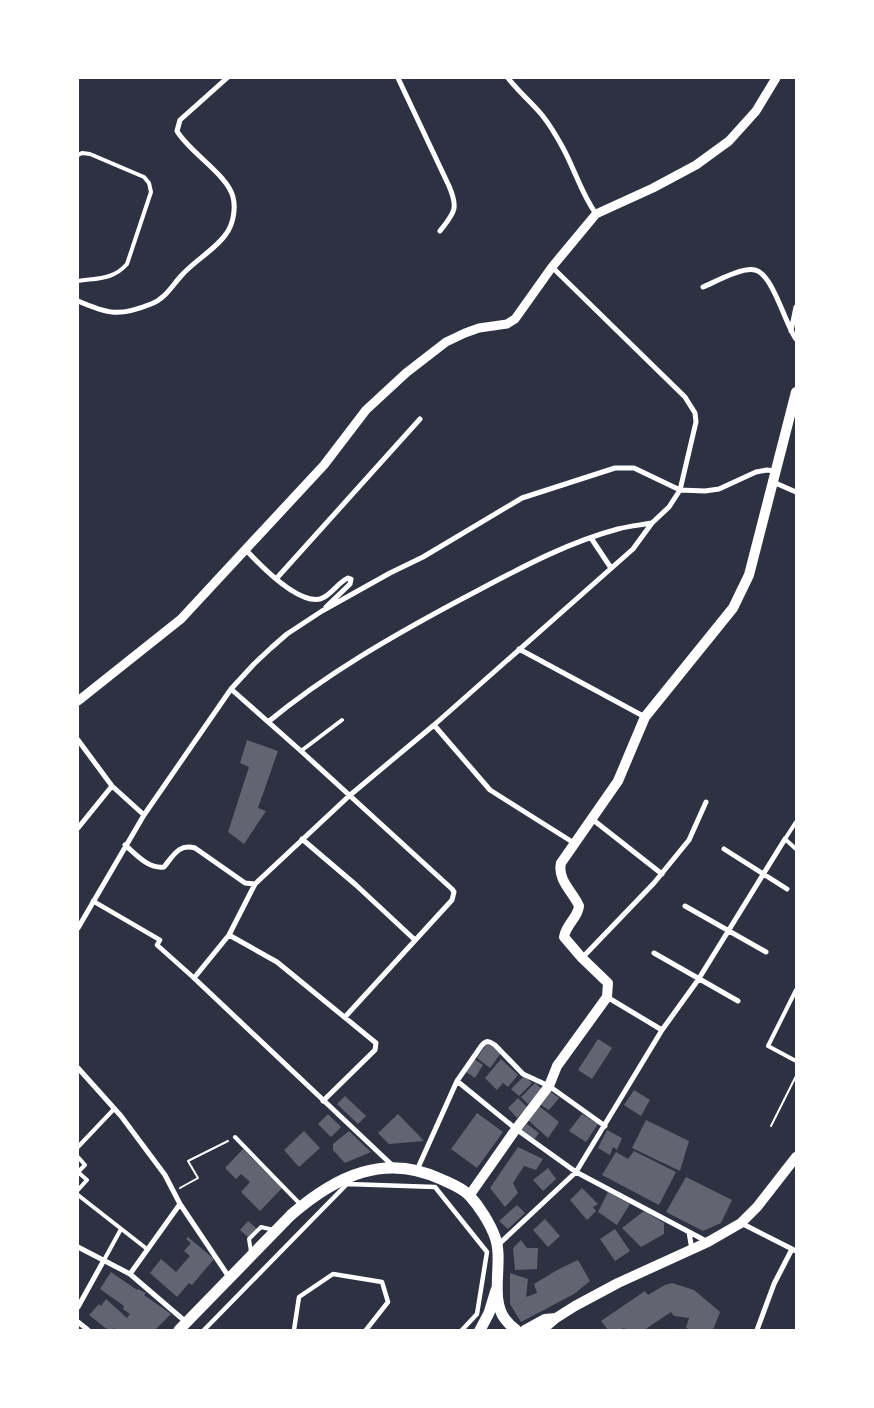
<svg xmlns="http://www.w3.org/2000/svg" width="874" height="1408" viewBox="0 0 874 1408" font-family="'Roboto Condensed',sans-serif">
<rect width="100%" height="100%" fill="#2d3142"/>
<!-- building -->
<path fill="#626471" d="M247 740 278 751 258 808 266 811 244 844 228 832 249 767 240 763Z
M598 1039 612 1048 592 1079 578 1070Z
M488 1042 501 1053 490 1068 477 1058Z
M474 1059 483 1065 475 1078 466 1072Z
M501 1059 518 1075 508 1087 503 1083 497 1090 485 1078Z
M524 1076 532 1083 519 1096 511 1089Z
M535 1083 542 1089 528 1104 521 1097Z
M634 1090 650 1100 641 1116 624 1105Z
M551 1092 559 1098 549 1110 541 1105Z
M345 1096 366 1116 358 1124 337 1104Z
M518 1098 527 1107 517 1118 508 1108Z
M539 1106 559 1122 548 1138 528 1120Z
M477 1113 503 1132 477 1168 451 1149Z
M328 1114 341 1127 331 1137 318 1124Z
M398 1114 424 1141 389 1144 378 1133Z
M582 1114 598 1124 586 1142 569 1131Z
M646 1120 689 1141 680 1171 632 1148Z
M527 1124 539 1133 534 1140 521 1131Z
M607 1130 622 1138 617 1150 613 1147 610 1155 598 1148Z
M304 1131 320 1148 299 1167 284 1150Z
M349 1131 371 1152 345 1163 333 1150V1144Z
M518 1147 543 1159 536 1170 524 1166 513 1183 518 1193 505 1207 490 1188Z
M243 1149 282 1188 260 1211 241 1192 250 1182 241 1174 236 1179 225 1168Z
M634 1151 676 1172 659 1205 602 1175 616 1152 628 1159Z
M548 1168 556 1179 543 1191 533 1180Z
M686 1177 732 1200 721 1223 703 1231 666 1212Z
M582 1188 598 1204 593 1207 596 1211 587 1220 570 1200Z
M608 1192 630 1204 617 1225 598 1212Z
M517 1205 525 1213 508 1229 499 1221Z
M644 1211 664 1223V1234L641 1247 622 1228Z
M545 1219 560 1236 548 1247 533 1230Z
M248 1221 257 1229 249 1238 240 1230Z
M615 1229 630 1251 615 1261 600 1239Z
M188 1237 214 1259 192 1285 189 1283 177 1297 150 1273 161 1259 176 1272 190 1256 184 1251 191 1243 186 1239Z
M521 1240 527 1248H538L537 1269 515 1270 513 1248Z
M578 1260 590 1281 574 1294 521 1322 510 1304V1273L528 1279 526 1297 537 1293 534 1284 559 1269Z
M111 1272 137 1290 138 1289 146 1293 144 1295 171 1314 155 1330H116L114 1328 112 1330H108L89 1315 99 1304 101 1306 106 1299 127 1318 130 1314 123 1309 124 1306 100 1289Z
M672 1283 694 1290 720 1312 713 1330H692L686 1328 689 1318 674 1316 671 1312 644 1330H627L624 1328 619 1330H608L601 1321 645 1291 648 1295 665 1285Z"/>
<g fill="none" stroke-linecap="round" stroke-linejoin="round">
<!-- path -->
<path stroke="#fff" stroke-width="2" d="M771 1126 796 1076
M180 1188 198 1178 188 1161 228 1141"/>
<!-- service -->
<path stroke="#fff" stroke-width="4" d="M78 155 82 153 90 154 144 177 149 183 151 192 127 264C113 280 97 278 78 281
M301 751 342 720
M796 822 785 839 796 849
M796 990 768 1046 796 1061
M235 1137 301 1205
M78 1147 114 1109
M78 1157 85 1165 78 1172 87 1180 78 1190
M78 1195 147 1249
M251 1252 249 1239 261 1227 274 1230
M104 1260 121 1229"/>
<!-- pedestrian -->
<path stroke="#fff" stroke-width="4.5" d="M93 901 160 940 157 945 194 978
M204 1330 347 1184 435 1187 487 1252 477 1314 462 1330
M294 1330 299 1297 333 1274 382 1282 388 1302 366 1330"/>
<!-- minor -->
<path stroke="#fff" stroke-width="5" d="M398 78 449 186C459 209 454 213 440 231
M508 78C518 91 531 102 542 115 550 125 557 137 563 148 575 170 581 193 596 214
M703 287C715 282 742 267 755 270 773 274 785 324 796 339
M78 301C108 314 119 317 151 304 165 299 172 286 181 276 194 261 216 249 226 234 233 225 236 209 233 197 228 175 189 152 177 131L180 120 227 78
M791 331 796 307
M773 482 796 492
M591 538 611 568
M246 550C260 565 297 604 320 599 331 596 338 582 348 578L351 579 350 584 326 607
M276 579 420 419
M519 649 645 717
M231 689 301 751 452 889 454 892 452 900 345 1017
M268 722C326 674 391 637 456 602 508 575 561 544 618 529 629 526 641 525 652 523
M434 725 490 790 574 843
M78 740 112 786 144 815
M592 819 662 874
M78 828 112 786
M302 839 356 885 415 940
M125 845C137 855 148 869 164 867 173 856 179 843 195 848L245 883 255 884
M724 849 787 889
M685 906 766 952
M78 928 144 815 231 689 254 664 271 648 287 634 322 611 390 573 423 557 522 498 615 468H634L680 490 705 491 719 489 756 472 767 470 775 471
M229 935 277 962 376 1043 375 1050 323 1101
M654 953 738 1001
M582 958 654 883 689 840 706 802
M607 997 662 1030
M78 1068 121 1116 165 1175 180 1204 229 1277
M457 1081 516 1129 576 1172 708 1242
M393 1166 194 978 229 935 255 884 349 796 434 725 633 549 652 523 669 507 680 490 696 422 695 413 685 397 552 267
M417 1170 457 1081 482 1045C487 1040 489 1041 495 1045L523 1074 549 1086 605 1126
M741 1223 796 1251
M689 1232 692 1250
M498 1245 576 1172 662 1030 698 980 785 839
M78 1247 130 1274 186 1322
M130 1274 180 1204
M78 1307 104 1260
M78 1322 88 1330
M757 1330 774 1284 792 1249"/>
<!-- tertiary -->
<path stroke="#fff" stroke-width="9" d="M78 701 181 619 324 465 366 410 406 373 446 342 465 333 479 328 507 324 515 319 552 267 596 214 653 188 696 165 729 141 756 111 776 78"/>
<!-- secondary -->
<path stroke="#fff" stroke-width="10" d="M469 1196 516 1129 549 1086 557 1066 607 997 608 983 582 958 564 937C566 924 578 918 579 906 573 892 557 880 561 863L618 781 645 717 733 608 749 575 796 392
M525 1330 545 1319 556 1318
M542 1330 556 1318 575 1306 618 1283 708 1242 741 1223 757 1207 796 1157"/>
<!-- primary -->
<path stroke="#fff" stroke-width="11" d="M179 1330 291 1215C336 1176 385 1152 443 1180 452 1184 462 1188 469 1195 479 1206 490 1223 495 1237 504 1261 489 1298 505 1319 508 1323 512 1327 516 1330
M480 1330 489 1313 496 1290"/>
</g>
<!-- border -->
<rect width="874" height="1408" fill="none" stroke="#ffffff" stroke-width="158"/>
</svg>
